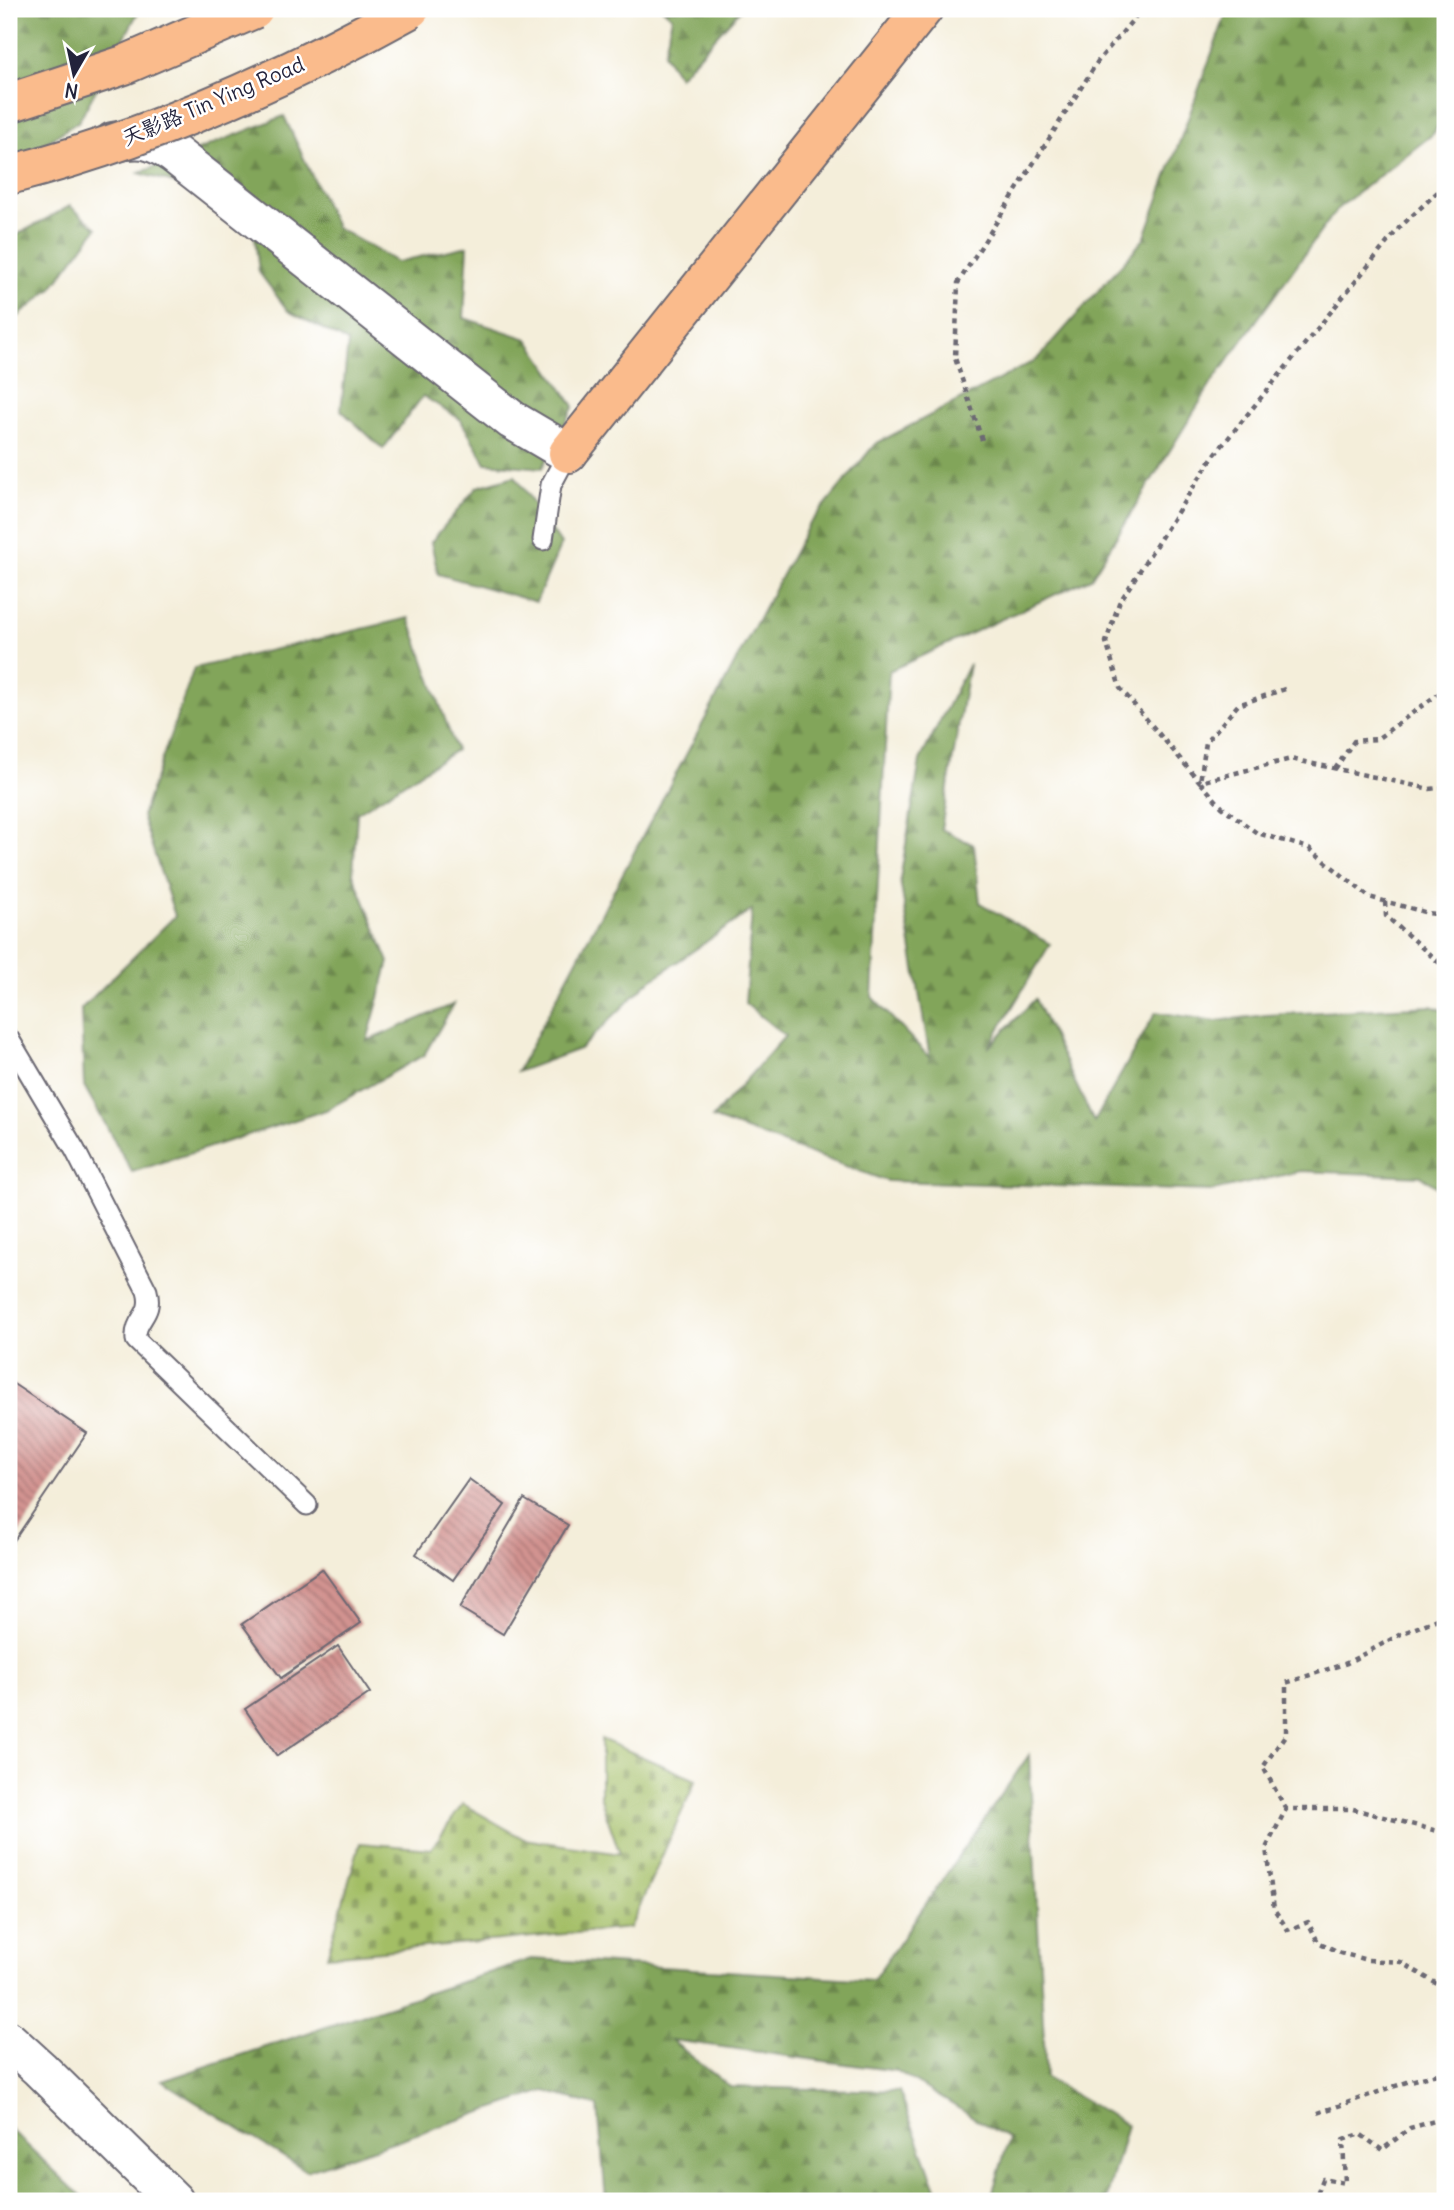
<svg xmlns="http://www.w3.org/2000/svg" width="1454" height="2210" viewBox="0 0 1454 2210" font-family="Delius,'LXGW WenKai TC',sans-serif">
<defs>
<pattern id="forest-firs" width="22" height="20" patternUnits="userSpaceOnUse" patternTransform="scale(1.75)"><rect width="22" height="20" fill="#82a55a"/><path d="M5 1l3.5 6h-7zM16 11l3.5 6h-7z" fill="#6a864c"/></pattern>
<pattern id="cemetery-stones" width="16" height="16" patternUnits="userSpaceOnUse" patternTransform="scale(1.75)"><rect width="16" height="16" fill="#a3be65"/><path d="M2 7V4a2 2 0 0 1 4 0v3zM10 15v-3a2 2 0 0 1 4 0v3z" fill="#849a54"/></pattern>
<pattern id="building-back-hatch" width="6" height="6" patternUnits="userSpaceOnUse" patternTransform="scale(1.75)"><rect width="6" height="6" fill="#d29390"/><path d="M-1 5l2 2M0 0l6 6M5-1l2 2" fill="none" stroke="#aa7877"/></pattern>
</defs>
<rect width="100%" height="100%" fill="#fff"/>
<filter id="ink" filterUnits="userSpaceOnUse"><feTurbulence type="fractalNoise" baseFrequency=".0143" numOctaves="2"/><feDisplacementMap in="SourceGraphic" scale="14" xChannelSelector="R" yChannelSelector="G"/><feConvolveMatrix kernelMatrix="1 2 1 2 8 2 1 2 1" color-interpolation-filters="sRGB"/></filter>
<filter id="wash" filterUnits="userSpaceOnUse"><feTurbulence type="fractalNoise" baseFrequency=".00686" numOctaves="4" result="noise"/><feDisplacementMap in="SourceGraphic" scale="28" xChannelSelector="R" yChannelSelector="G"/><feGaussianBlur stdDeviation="1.57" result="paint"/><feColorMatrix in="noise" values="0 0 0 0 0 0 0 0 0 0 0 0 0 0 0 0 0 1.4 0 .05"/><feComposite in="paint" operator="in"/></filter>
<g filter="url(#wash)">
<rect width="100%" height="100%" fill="#f4eeda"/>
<!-- forest -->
<path fill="url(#forest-firs)" stroke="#52644a" stroke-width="2" d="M24 9H140L79 121 9 167V20Z
M663 9H741L679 77 664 54 672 17Z
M1228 9H1445V114L1433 134 1337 209 1213 381 1091 578 889 671 872 997 930 1058 900 880 920 760 969 664 941 829 974 845 980 903 1050 944 988 1048 1035 999 1094 1122 1156 1012 1216 1021 1266 1015 1431 1006 1445 1011V1193L1421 1176 1301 1171 1213 1191 887 1181 712 1118 785 1036 745 1003 752 910 647 983 580 1049 517 1072 808 526 875 444 1038 359 1144 239Z
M284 116 336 227 397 262 468 246 464 318 528 339 574 406 542 468 486 463 460 419 423 396 383 449 341 410 348 342 288 311 259 272 251 205 139 173Z
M70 206 97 228 51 289 9 324V239Z
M515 476 561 544 536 602 438 574 431 542 477 487Z
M409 618 456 750 357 813 353 874 389 962 367 1041 454 1004 424 1055 326 1110 132 1172 84 1086 81 1009 175 916 142 816 194 668Z
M1029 1755 1046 2078 1127 2125 1106 2201H990L1009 2139 897 2071 671 2040 730 2087 899 2091 941 2201H606L598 2106 545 2091 306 2171 162 2081 531 1959 873 1980Z
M9 2128 86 2201H9Z"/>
<!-- cemetery -->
<path fill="url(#cemetery-stones)" stroke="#627050" stroke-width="2" d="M601 1739 696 1780 630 1928 327 1956 360 1843 431 1849 463 1804 524 1839 620 1854 601 1799Z"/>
<g id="blocks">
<!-- building -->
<path fill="url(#building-back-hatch)" d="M9 1381 87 1433 9 1548Z
M469 1479 505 1505 453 1580 416 1554Z
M524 1499 568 1525 503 1634 460 1608Z
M322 1569 361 1623 281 1678 242 1624Z
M338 1646 370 1693 277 1756 245 1709Z"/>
</g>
</g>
<g filter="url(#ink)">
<use href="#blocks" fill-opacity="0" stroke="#6c6973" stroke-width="2"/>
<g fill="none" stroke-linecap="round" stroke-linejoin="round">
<defs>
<path id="service" d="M543 540 551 485 568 453
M9 1039 75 1150 147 1291C154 1317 134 1317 136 1340L307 1505"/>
<path id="minor" d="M113 142C141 137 150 138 174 154L512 420 568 453
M9 2041 40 2069 174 2201"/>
<path id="primary" d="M568 453 923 9"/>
</defs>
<!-- service casing -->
<use href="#service" stroke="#6c6973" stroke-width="23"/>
<!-- minor casing -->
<use href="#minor" stroke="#6c6973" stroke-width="42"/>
<!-- primary casing -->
<use href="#primary" stroke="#6c6973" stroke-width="42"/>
<!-- path -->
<path stroke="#6c6973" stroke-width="4.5" stroke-dasharray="5 5" stroke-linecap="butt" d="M1445 185 1399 228 1212 458 1119 603 1106 642 1120 688 1200 782 1291 759 1430 789 1445 787
M982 440 955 358 958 283 1098 61 1142 9
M1285 689 1238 705 1206 742 1200 782 1222 807 1257 833 1309 848 1369 897 1428 913 1445 915
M1335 769 1354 741 1377 739 1445 689
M1385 902 1386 916 1445 968
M1286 1809 1263 1767 1286 1734V1683L1347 1663 1401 1634 1445 1616
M1445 1833 1353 1809H1286L1266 1848 1274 1909 1288 1930 1308 1922 1318 1942 1341 1953 1367 1960 1401 1962 1437 1984 1445 1997
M1318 2113 1407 2082 1445 2072
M1317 2201 1315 2200 1323 2179 1345 2183 1343 2140 1360 2134 1382 2150 1410 2128 1445 2118"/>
<!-- service -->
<use href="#service" stroke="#fff" stroke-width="19"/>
<!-- minor -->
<use href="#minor" stroke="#fff" stroke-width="38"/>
<!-- primary -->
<use href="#primary" stroke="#fabb8c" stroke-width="38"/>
<defs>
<path id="primary-bridge" d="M9 103 124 65 254 9
M9 175C147 140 286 78 410 9"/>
</defs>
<!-- primary-bridge casing -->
<use href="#primary-bridge" stroke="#6c6973" stroke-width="42" stroke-linecap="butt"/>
<!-- primary-bridge -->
<use href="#primary-bridge" stroke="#fabb8c" stroke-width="38"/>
</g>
</g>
<g text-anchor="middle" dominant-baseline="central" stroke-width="5" stroke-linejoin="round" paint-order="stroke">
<!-- street labels -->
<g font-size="21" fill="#22223b" stroke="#fff">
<text transform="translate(213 101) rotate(-23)">天影路 Tin Ying Road</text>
</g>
</g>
<!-- margin -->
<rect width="1454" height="2210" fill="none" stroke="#fff" stroke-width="35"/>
<!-- north arrow -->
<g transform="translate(74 74) rotate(189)" stroke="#ffffff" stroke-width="5" paint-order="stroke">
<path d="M0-5L12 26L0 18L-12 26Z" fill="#22223b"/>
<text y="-10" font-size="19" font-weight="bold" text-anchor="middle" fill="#22223b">N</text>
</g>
</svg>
